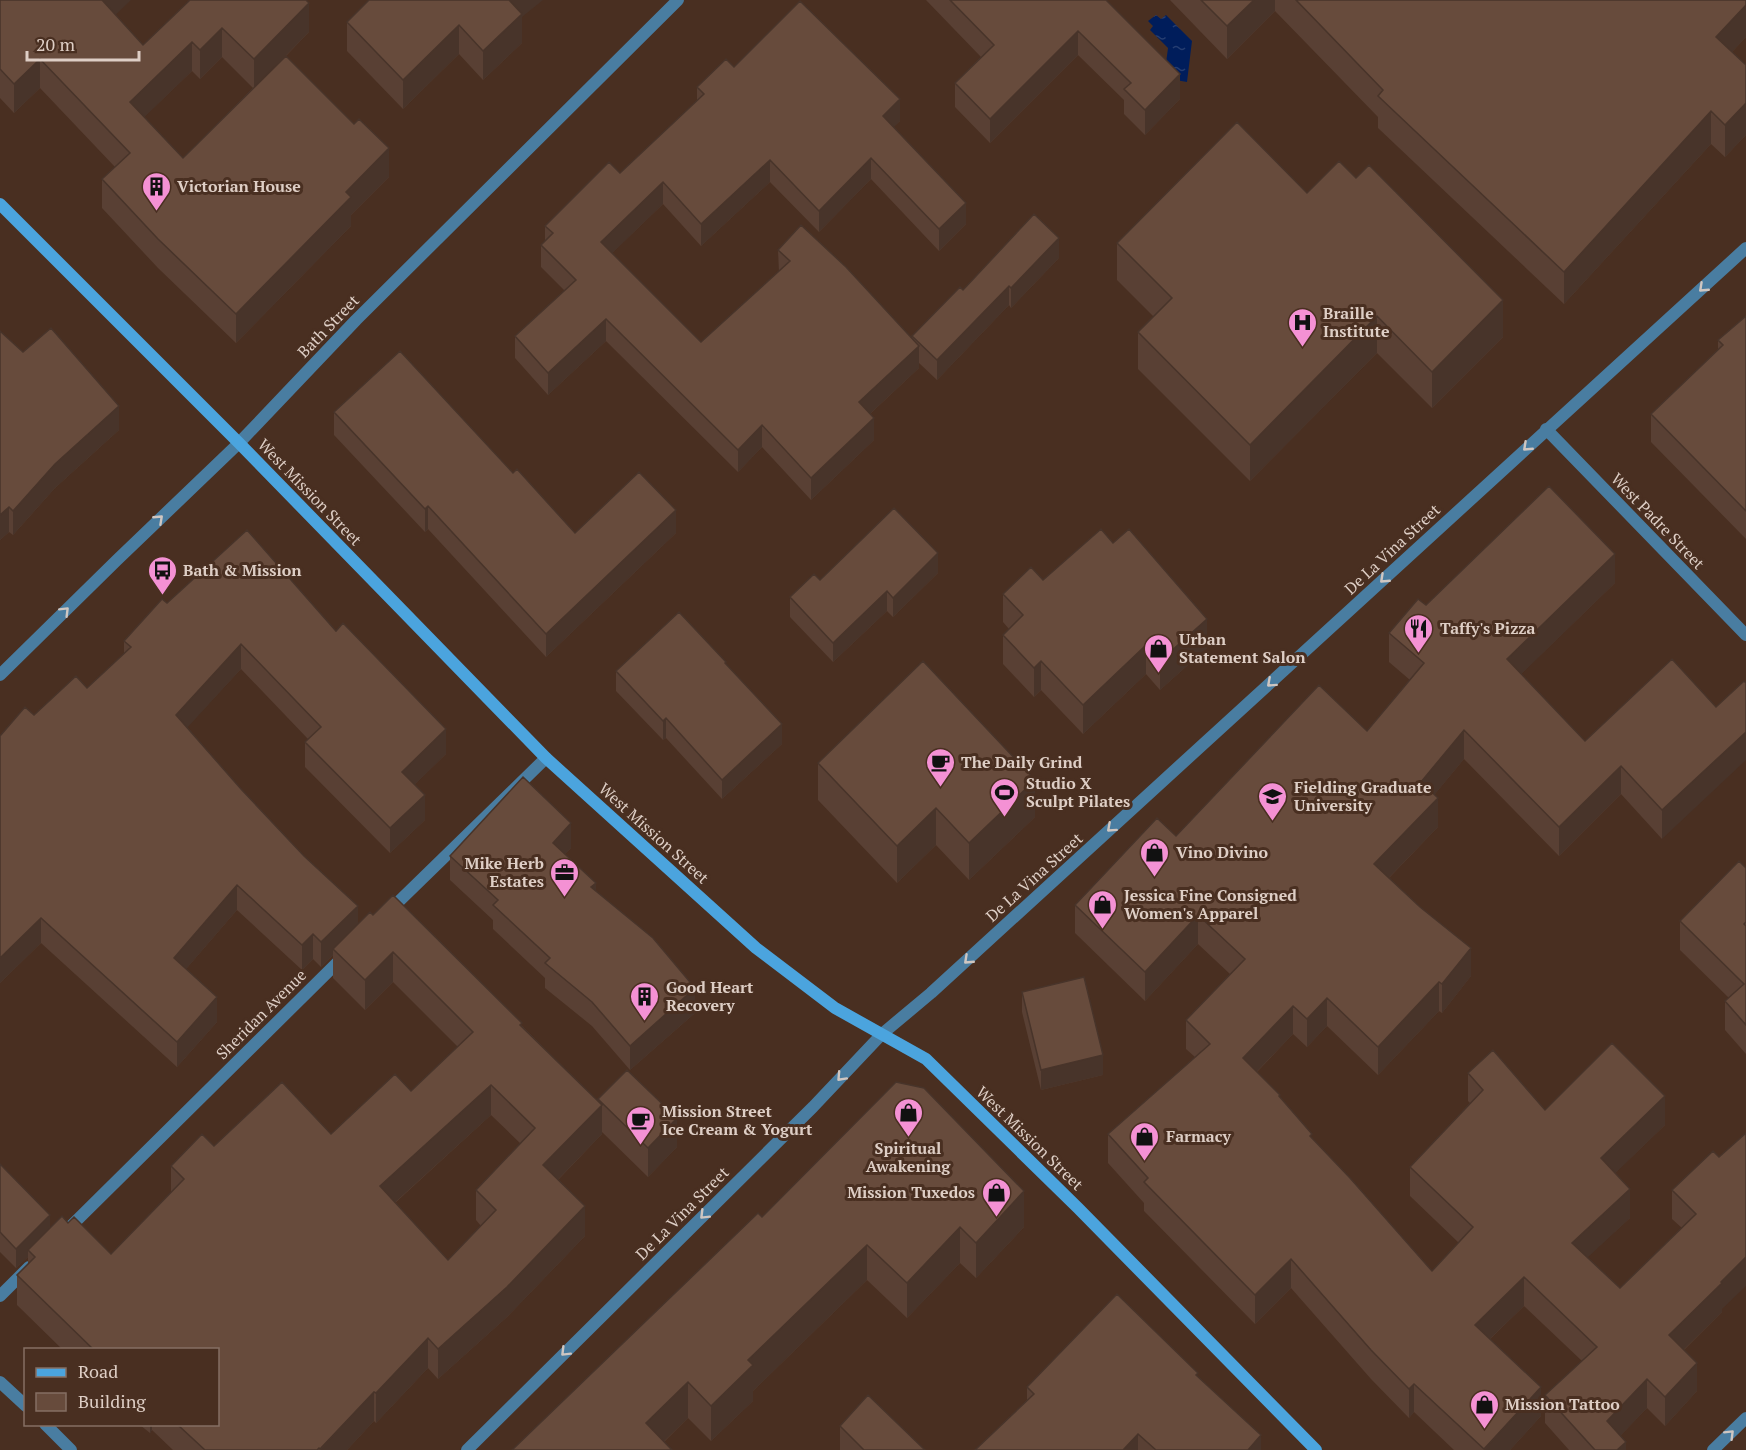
<svg xmlns="http://www.w3.org/2000/svg" width="1746" height="1450" viewBox="0 0 1746 1450" font-family="'PT Serif',serif">
<defs>
<pattern id="water-ripples" width="26" height="14" patternUnits="userSpaceOnUse" patternTransform="scale(1.5)"><rect width="26" height="14" fill="#001d5b"/><path d="M2 4q2-2 4 0t4 0M15 11q2-2 4 0t4 0" fill="none" stroke="#253d71"/></pattern>
</defs>
<rect width="100%" height="100%" fill="#492f21"/>
<!-- water -->
<path fill="url(#water-ripples)" d="M1156 15 1161 19 1166 15 1192 41 1187 82 1164 78 1168 48 1150 30 1153 26 1148 21Z"/>
<g fill="none" stroke-linecap="round" stroke-linejoin="round">
<!-- minor -->
<path stroke="#497da1" stroke-width="12" d="M1546 429 1746 635
M0 675 117 560 239 443 356 320 678 0
M389 911 546 758
M65 1232 345 955
M0 1296 29 1267
M0 1382 26 1406
M45 1424 71 1450"/>
<!-- tertiary -->
<path stroke="#497da1" stroke-width="12" d="M467 1450 813 1107 882 1034 931 993 1746 248
M1713 1450 1746 1418"/>
<!-- secondary -->
<path stroke="#4ba4de" stroke-width="12" d="M0 204 239 443 546 758 756 948 835 1008 926 1059 1078 1208 1316 1450"/>
</g>
<!-- wall -->
<path fill="#594034" fill-rule="evenodd" d="M0 0 115 15 143 45 190 0 309 32 286 56 389 177 351 215V226L236 343 158 268 102 208V179L115 167 40 88 14 113 0 98ZM222 57 253 88 183 158 144 117 192 71 200 79Z
M926 0H1106L1180 99 1145 135 1124 114V100L1078 55 990 143 955 107V83L981 57Z
M1170 0H1746V37L1732 52 1746 65V135L1725 157 1711 144 1564 304 1378 128V117L1275 11 1227 59Z
M522 17V43L483 80 459 54 403 109 347 51V22Z
M734 67 900 121 893 127 966 224 939 251 871 179 819 232 770 182 701 246 663 204 612 253 701 342 779 272 778 250 912 338V336L963 290 1059 258 1011 308 1009 305 937 380 919 363V368L870 414 874 440 811 500 762 447 738 472 606 341 548 395 515 358V336L565 291 541 267V245L545 241V226L620 173 697 101V87Z
M1307 193 1503 337 1432 408 1377 353 1250 481 1138 369V332L1154 317 1117 280V243Z
M1746 316V539L1651 442V414L1718 350V340Z
M0 331 23 352 119 430 55 488 13 535 9 532 0 540Z
M334 412 513 473 575 533H676L546 657 428 529 425 532 334 435Z
M938 573 893 617 887 611 833 662 790 617V597L820 580Z
M1043 580 1207 648 1160 690 1146 674 1083 734 1041 690 1034 697 1003 664V635L1009 629 1003 622V594Z
M1615 583 1521 674 1585 741 1672 659 1662 839 1621 794 1559 856 1464 759 1434 795 1438 827 1389 878 1471 976 1442 1013 1439 1011 1378 1075 1327 1026 1307 1047 1293 1034 1257 1072 1280 1097 1312 1138 1432 1271 1459 1243 1410 1196V1167L1470 1103 1468 1101V1073L1545 1110 1665 1125 1615 1173 1630 1218 1587 1257 1620 1288 1682 1228 1672 1219V1190L1713 1151 1722 1312 1684 1350 1697 1391 1665 1426 1647 1408 1620 1436 1626 1450H1569L1545 1423V1395L1582 1361 1524 1306 1490 1339 1541 1416 1510 1450H1454L1414 1412 1409 1418 1371 1379 1291 1288 1255 1324 1144 1211V1203L1108 1163V1134L1195 1057 1186 1049V1020L1230 974 1198 944 1145 1001 1075 933V905L1176 836 1367 731 1410 680 1389 662V633L1426 605Z
M167 603 446 754 414 785 425 820 390 853 305 767V742L308 739 241 669 187 727 358 924 373 915 522 1026 598 1101V1099L677 1147 648 1177 602 1132V1134L558 1180 585 1236 507 1317 438 1379 428 1368 376 1423 374 1421 347 1450H173L152 1430 150 1433 140 1425H218V1350H63L17 1305V1275L28 1265V1257L16 1268 0 1252V1164L50 1228 68 1223 111 1254 171 1193V1166L214 1146 331 1134 411 1091 458 1047 393 982 365 1010 333 978V955L321 967 313 959 302 970 237 910 186 969 217 1022 177 1067 41 943 0 983V736L34 715 87 688 124 654V641ZM491 1115 521 1144 476 1190V1220L481 1226 448 1260 395 1203Z
M726 664 782 744 722 799 666 738 663 740 616 691V671Z
M818 763 1035 817 969 880 936 845 897 883 818 800Z
M571 848 565 854 695 1013 630 1070 592 1026 545 988V978L493 929V920L450 880V856Z
M1746 868V1054L1725 1030V1001L1729 998 1680 950V921Z
M1022 992 1103 1075 1041 1090 1022 1012Z
M762 1217 1024 1227 976 1278 960 1263 907 1318 867 1280 753 1391V1401L711 1441 688 1418 664 1442 512 1450Z
M1198 1377 1261 1450H975L1027 1400V1387Z
M840 1426 925 1450H840Z"/>
<!-- shaded-wall -->
<path fill="#48342a" d="M101 0H131L101 29Z
M508 0H543L522 17V43L483 80V51Z
M1254 0H1275V11L1227 59V26Z
M309 3V32L254 88V59Z
M1746 5V37L1716 69V37Z
M459 25V54L403 109V80Z
M222 28V57L200 79V50Z
M1078 31V55L990 143V119Z
M192 42V71L130 131V102Z
M40 59V88L14 113V84Z
M1180 74V99L1145 135V110Z
M900 99V121L883 138V116Z
M1746 103V135L1725 157V125Z
M1711 111V144L1564 304V272Z
M389 148V177L351 215V226L236 343V314L346 192Z
M871 158V179L819 232V211Z
M770 160V182L701 246V224Z
M663 182V204L601 264V242Z
M966 203V224L939 251V229Z
M1059 238V258L1011 308V288Z
M1009 286V305L937 380V360Z
M1503 300V337L1432 408V372Z
M1377 316V353L1250 481V445Z
M606 319V341L548 395V373Z
M919 346V368L859 424V402Z
M119 406V430L55 488 13 535V511L55 464Z
M874 418V440L811 500V478Z
M762 425V447L738 472V450Z
M428 506V529L425 532V509Z
M9 507V532L0 540V515Z
M676 510V533L546 657V634Z
M938 553V573L893 617V598Z
M1615 554V583L1507 688V659Z
M887 591V611L833 662V643Z
M1207 619V648L1160 690V661Z
M241 644V669L176 740V715Z
M1146 645V674L1083 734V705Z
M1041 661V690L1034 697V668Z
M666 718V738L663 740V721Z
M782 724V744L722 799V780Z
M446 729V754L402 797V772Z
M1464 730V759L1421 811V782Z
M1746 732V760L1662 839V810Z
M1621 766V794L1559 856V827Z
M1035 780V817L969 880V843Z
M425 795V820L390 853V828Z
M1438 798V827L1374 893V864Z
M936 808V845L897 883V846Z
M571 823V848L553 867V843Z
M596 883V907L591 887Z
M237 885V910L174 983V958Z
M358 906V931L333 949V955L321 967V942Z
M1198 915V944L1145 1001V972Z
M41 918V943L0 983V958Z
M313 934V959L302 970V945Z
M1471 948V976L1442 1013V984Z
M393 952V982L365 1010V980Z
M1439 982V1011L1378 1075V1047Z
M695 988V1013L630 1070V1046Z
M217 997V1022L177 1067V1042Z
M1327 998V1026L1307 1047V1019Z
M1293 1006V1034L1243 1086V1058Z
M1103 1055V1075L1041 1090V1070Z
M491 1085V1115L380 1216V1186Z
M1665 1096V1125L1601 1187V1158Z
M602 1105V1134L543 1195V1165Z
M677 1118V1147L648 1177V1148Z
M1630 1189V1218L1572 1272V1243Z
M1024 1191V1227L976 1278V1243Z
M585 1206V1236L507 1317 438 1379V1349Z
M50 1215V1234L28 1250V1257L16 1268V1249Z
M960 1227V1263L907 1318V1283Z
M867 1245V1280L753 1391V1401L711 1441V1406L748 1360Z
M1746 1257V1286L1722 1309V1312L1669 1364V1335L1721 1282Z
M1291 1259V1288L1255 1324V1295Z
M1524 1277V1306L1475 1353V1325Z
M428 1338V1368L376 1423V1393Z
M1697 1363V1391L1665 1426V1397Z
M1647 1379V1408L1607 1450V1421Z
M688 1382V1418L655 1450 646 1423Z
M1414 1384V1412L1409 1418V1389Z
M1541 1387V1416L1510 1450H1484Z
M374 1392V1421L347 1450H320Z
M150 1425H152V1430L150 1433Z
M1138 1434V1450H1123Z
M1261 1435V1450H1248Z
M1626 1442V1450H1617Z"/>
<!-- building -->
<path fill="#674b3c" stroke="#48342a" stroke-width="1.5" fill-rule="evenodd" d="M0 0H102L143 45 190 0H306L309 3 254 59 222 28 200 50 192 42 130 102 183 158 286 56 354 124 359 119 389 148 346 192 351 197 236 314 158 239 102 179 130 153 40 59 14 84 0 69Z
M369 0H509L522 14 483 51 459 25 403 80 347 22Z
M950 0H1106L1180 74 1145 110 1124 89 1131 83 1078 31 990 119 955 83 994 45Z
M1201 0H1254L1227 26Z
M1296 0H1746V5L1716 37 1746 65V103L1725 125 1711 111 1564 272 1378 96 1383 90Z
M800 1 900 99 883 116 966 203 939 229 871 158 819 211 770 160 701 224 663 182 601 242 701 342 790 261 778 250 801 225 846 267 919 346 859 402 874 418 811 478 762 425 738 450 606 319 548 373 515 336 576 280 541 245 553 233 545 226 609 162 620 173 704 94 697 87 726 59 734 67Z
M1237 122 1307 193 1339 161 1356 178 1369 165 1503 300 1432 372 1377 316 1250 445 1138 332 1172 298 1117 243Z
M1034 214 1059 238 1011 288 1009 286 937 360 912 336 960 287 963 290Z
M1746 316V511L1651 414 1723 345 1718 340Z
M51 328 119 406 55 464 13 511 9 507 0 515V331L23 352Z
M400 351 513 473 517 469 575 533 639 472 676 510 546 634 428 506 425 509 334 412Z
M1549 486 1615 554 1507 659 1585 741 1672 659 1716 707 1744 681 1746 683V732L1662 810 1621 766 1559 827 1464 730 1421 782 1438 798 1374 864 1420 907 1471 948 1442 984 1439 982 1378 1047 1327 998 1307 1019 1293 1006 1243 1058 1280 1095 1279 1096 1312 1134 1310 1136 1350 1178 1432 1271 1473 1227 1410 1167 1483 1090 1468 1073 1493 1050 1545 1110 1612 1043 1665 1096 1601 1158 1630 1189 1572 1243 1620 1288 1696 1214 1672 1190 1713 1151 1719 1157 1746 1133V1257L1721 1282 1722 1283 1669 1335 1697 1363 1665 1397 1647 1379 1607 1421 1626 1442 1617 1450H1595L1545 1395 1597 1347 1524 1277 1475 1325 1541 1387 1484 1449 1414 1384 1409 1389 1371 1350 1291 1259 1255 1295 1144 1182 1148 1178 1108 1134 1210 1044 1186 1020 1245 959 1198 915 1145 972 1075 905 1157 818 1176 836 1319 685 1367 731 1424 663 1389 633 1418 599 1426 605Z
M894 508 938 553 893 598 887 591 833 643 790 597 814 574 820 580Z
M1101 529 1113 543 1129 529 1207 619 1160 661 1146 645 1083 705 1041 661 1034 668 1003 635 1023 615 1003 594 1031 567 1043 580Z
M247 530 336 631 343 623 446 729 402 772 425 795 390 828 305 742 321 727 241 644 176 715 241 789 304 856 358 906 321 942 313 934 302 945 237 885 174 958 217 997 177 1042 41 918 0 958V736L25 707 34 715 76 676 87 688 131 647 124 641 162 599 167 603Z
M679 612 726 662 725 663 782 724 722 780 666 718 663 721 616 671Z
M923 661 1035 780 969 843 936 808 897 846 818 763Z
M523 777 571 823 553 843 596 883 591 887 653 938 695 988 630 1046 592 1002 545 963 550 958 493 905 498 900 450 856Z
M1739 861 1746 868V922L1744 924 1746 926V1025L1725 1001 1744 984 1680 921Z
M393 895 522 1023 520 1025 602 1105 543 1165 585 1206 507 1287 438 1349 428 1338 376 1393 374 1392 320 1449 319 1448 317 1450H205L178 1425H218V1350H94L17 1275 35 1257 28 1250 62 1216 68 1223 74 1217 111 1254 184 1179 171 1166 202 1134 214 1146 282 1082 331 1134 395 1074 411 1091 473 1032 393 952 365 980 333 949 370 912 373 915ZM491 1085 535 1128 476 1190 496 1210 448 1260 380 1186Z
M1084 977 1103 1055 1041 1070 1022 992Z
M627 1070 677 1118 648 1148 598 1099Z
M896 1082 924 1088 1024 1191 976 1243 960 1227 907 1283 867 1245 748 1360 753 1365 711 1406 688 1382 646 1423 672 1450H512L758 1213 762 1217Z
M0 1164 50 1215 16 1249 0 1232Z
M1117 1294 1198 1373 1196 1375 1261 1435 1248 1450H1156L1138 1434 1123 1450H975L1034 1394 1027 1387Z
M868 1395 925 1450H864L840 1426Z"/>
<!-- one-way arrows -->
<defs><path id="oneway-chevron" d="M-2-3.5L2.5 0L-2 3.5" fill="none" stroke-width="1.6" stroke-linecap="round" stroke-linejoin="round" transform="scale(1.5)"/></defs>
<g stroke="#cfc6c1">
<use href="#oneway-chevron" transform="translate(1703 288) rotate(137)"/>
<use href="#oneway-chevron" transform="translate(1527 447) rotate(137)"/>
<use href="#oneway-chevron" transform="translate(159 519) rotate(-43)"/>
<use href="#oneway-chevron" transform="translate(1384 579) rotate(137)"/>
<use href="#oneway-chevron" transform="translate(65 611) rotate(-45)"/>
<use href="#oneway-chevron" transform="translate(1271 683) rotate(138)"/>
<use href="#oneway-chevron" transform="translate(1111 828) rotate(138)"/>
<use href="#oneway-chevron" transform="translate(968 960) rotate(137)"/>
<use href="#oneway-chevron" transform="translate(841 1077) rotate(133)"/>
<use href="#oneway-chevron" transform="translate(704 1215) rotate(135)"/>
<use href="#oneway-chevron" transform="translate(565 1352) rotate(135)"/>
<use href="#oneway-chevron" transform="translate(1730 1434) rotate(-45)"/>
</g>
<!-- icons -->
<defs>
<symbol id="building-pin" viewBox="-11 -11 22 30"><path d="M0 17L-7.5 6A9.5 9.5 0 1 1 7.5 6Z" fill="#f491d4" stroke="#492f21"/><path d="M-4-6H4V6H1V3H-1V6H-4ZM-2.5-4.3h1.7v1.8h-1.7ZM.8-4.3h1.7v1.8H.8ZM-2.5-1h1.7V.8h-1.7ZM.8-1h1.7V.8H.8Z" fill="#111"/></symbol>
<symbol id="hospital-pin" viewBox="-11 -11 22 30"><path d="M0 17L-7.5 6A9.5 9.5 0 1 1 7.5 6Z" fill="#f491d4" stroke="#492f21"/><path d="M-5-5h3v3.5h4V-5h3V5h-3V1.5h-4V5h-3Z" fill="#111"/></symbol>
<symbol id="bus-pin" viewBox="-11 -11 22 30"><path d="M0 17L-7.5 6A9.5 9.5 0 1 1 7.5 6Z" fill="#f491d4" stroke="#492f21"/><path d="M-5-6H5V4H4V6H2V4H-2V6H-4V4H-5ZM-3.5-4V0h7V-4ZM-3.5 1.2v1.5H-2V1.2ZM2 1.2v1.5H3.5V1.2Z" fill="#111"/></symbol>
<symbol id="restaurant-pin" viewBox="-11 -11 22 30"><path d="M0 17L-7.5 6A9.5 9.5 0 1 1 7.5 6Z" fill="#f491d4" stroke="#492f21"/><path d="M-5-6h1v4h1v-4h1v4h1v-4h1v5L-1.5 .5V6h-2V.5L-5-1ZM5-6V6H3V1.5H1.5Q1.5-4 5-6Z" fill="#111"/></symbol>
<symbol id="shop-pin" viewBox="-11 -11 22 30"><path d="M0 17L-7.5 6A9.5 9.5 0 1 1 7.5 6Z" fill="#f491d4" stroke="#492f21"/><path d="M-5-2.5h2.3a2.7 3.5 0 0 1 5.4 0H5L5.5 6h-11ZM-1.5-2.5h3a1.5 2.3 0 0 0-3 0Z" fill="#111"/></symbol>
<symbol id="cafe-pin" viewBox="-11 -11 22 30"><path d="M0 17L-7.5 6A9.5 9.5 0 1 1 7.5 6Z" fill="#f491d4" stroke="#492f21"/><path d="M-5.5-4.5H6V0H3Q3 3.5 0 3.5H-2.5Q-5.5 3.5-5.5 0ZM3-3.2v2h1.7v-2ZM-6 4.5H4V6H-6Z" fill="#111"/></symbol>
<symbol id="stadium-pin" viewBox="-11 -11 22 30"><path d="M0 17L-7.5 6A9.5 9.5 0 1 1 7.5 6Z" fill="#f491d4" stroke="#492f21"/><path d="M0-5a6.5 5 0 1 0 0 10a6.5 5 0 1 0 0-10ZM-3.5-1.8h7v3.6h-7Z" fill="#111"/></symbol>
<symbol id="university-pin" viewBox="-11 -11 22 30"><path d="M0 17L-7.5 6A9.5 9.5 0 1 1 7.5 6Z" fill="#f491d4" stroke="#492f21"/><path d="M0-5L7-2L0 1L-7-2ZM-4 1L0 2.5L4 1V4Q0 6-4 4Z" fill="#111"/></symbol>
<symbol id="office-pin" viewBox="-11 -11 22 30"><path d="M0 17L-7.5 6A9.5 9.5 0 1 1 7.5 6Z" fill="#f491d4" stroke="#492f21"/><path d="M-6-3h4V-5.5h4V-3h4V5H-6ZM-1-4.5V-3h2v-1.5ZM-6 0V1H6V0Z" fill="#111"/></symbol>
</defs>
<g fill-rule="evenodd">
<use href="#building-pin" x="140" y="170" width="33" height="45"/>
<use href="#hospital-pin" x="1286" y="306" width="33" height="45"/>
<use href="#bus-pin" x="146" y="554" width="33" height="45"/>
<use href="#restaurant-pin" x="1402" y="612" width="33" height="45"/>
<use href="#shop-pin" x="1142" y="632" width="33" height="45"/>
<use href="#cafe-pin" x="924" y="746" width="33" height="45"/>
<use href="#stadium-pin" x="988" y="776" width="33" height="45"/>
<use href="#university-pin" x="1256" y="780" width="33" height="45"/>
<use href="#shop-pin" x="1138" y="836" width="33" height="45"/>
<use href="#office-pin" x="548" y="856" width="33" height="45"/>
<use href="#shop-pin" x="1086" y="888" width="33" height="45"/>
<use href="#building-pin" x="628" y="980" width="33" height="45"/>
<use href="#shop-pin" x="892" y="1096" width="33" height="45"/>
<use href="#cafe-pin" x="624" y="1104" width="33" height="45"/>
<use href="#shop-pin" x="1128" y="1120" width="33" height="45"/>
<use href="#shop-pin" x="980" y="1176" width="33" height="45"/>
<use href="#shop-pin" x="1468" y="1388" width="33" height="45"/>
</g>
<g text-anchor="middle" dominant-baseline="central" stroke-width="6" stroke-linejoin="round" paint-order="stroke">
<!-- poi labels -->
<g font-size="16" font-weight="bold" fill="#decec5" stroke="#492f21" text-anchor="start">
<text x="177" y="186">Victorian House</text>
<text x="1323" y="313">Braille<tspan x="1323" dy="18">Institute</tspan></text>
<text x="183" y="570">Bath &amp; Mission</text>
<text x="1440" y="628">Taffy's Pizza</text>
<text x="1179" y="639">Urban<tspan x="1179" dy="18">Statement Salon</tspan></text>
<text x="961" y="762">The Daily Grind</text>
<text x="1026" y="783">Studio X<tspan x="1026" dy="18">Sculpt Pilates</tspan></text>
<text x="1294" y="787">Fielding Graduate<tspan x="1294" dy="18">University</tspan></text>
<text x="1176" y="852">Vino Divino</text>
<text x="544" y="863" text-anchor="end">Mike Herb<tspan x="544" dy="18">Estates</tspan></text>
<text x="1124" y="895">Jessica Fine Consigned<tspan x="1124" dy="18">Women's Apparel</tspan></text>
<text x="666" y="987">Good Heart<tspan x="666" dy="18">Recovery</tspan></text>
<text x="662" y="1111">Mission Street<tspan x="662" dy="18">Ice Cream &amp; Yogurt</tspan></text>
<text x="1166" y="1136">Farmacy</text>
<text x="908" y="1148" text-anchor="middle">Spiritual<tspan x="908" dy="18">Awakening</tspan></text>
<text x="975" y="1192" text-anchor="end">Mission Tuxedos</text>
<text x="1505" y="1404">Mission Tattoo</text>
</g>
<!-- street labels -->
<g font-size="16" fill="#decec5" stroke="#492f21">
<text transform="translate(328 326) rotate(-46)">Bath Street</text>
<text transform="translate(310 492) rotate(46)">West Mission Street</text>
<text transform="translate(1658 521) rotate(46)">West Padre Street</text>
<text transform="translate(1392 549) rotate(-43)">De La Vina Street</text>
<text transform="translate(654 833) rotate(42)">West Mission Street</text>
<text transform="translate(1034 877) rotate(-42)">De La Vina Street</text>
<text transform="translate(261 1014) rotate(-45)">Sheridan Avenue</text>
<text transform="translate(1030 1138) rotate(44)">West Mission Street</text>
<text transform="translate(682 1213) rotate(-45)">De La Vina Street</text>
</g>
</g>
<!-- legend -->
<rect x="24" y="1348" width="195" height="78" fill="#492f21" stroke="#856f63" stroke-width="1.5"/>
<rect x="36" y="1368" width="30" height="9" fill="#4ba4de" stroke="#856f63" stroke-width="1.5"/>
<text x="78" y="1378" font-size="18" fill="#decec5">Road</text>
<rect x="36" y="1393" width="30" height="18" fill="#674b3c" stroke="#856f63" stroke-width="1.5"/>
<text x="78" y="1408" font-size="18" fill="#decec5">Building</text>
<!-- scale -->
<path d="M27 51v9h112v-9" fill="none" stroke="#decec5" stroke-width="3"/>
<text x="36" y="51" font-size="18" fill="#decec5" stroke="#492f21" stroke-width="4.5" paint-order="stroke">20 m</text>
</svg>
